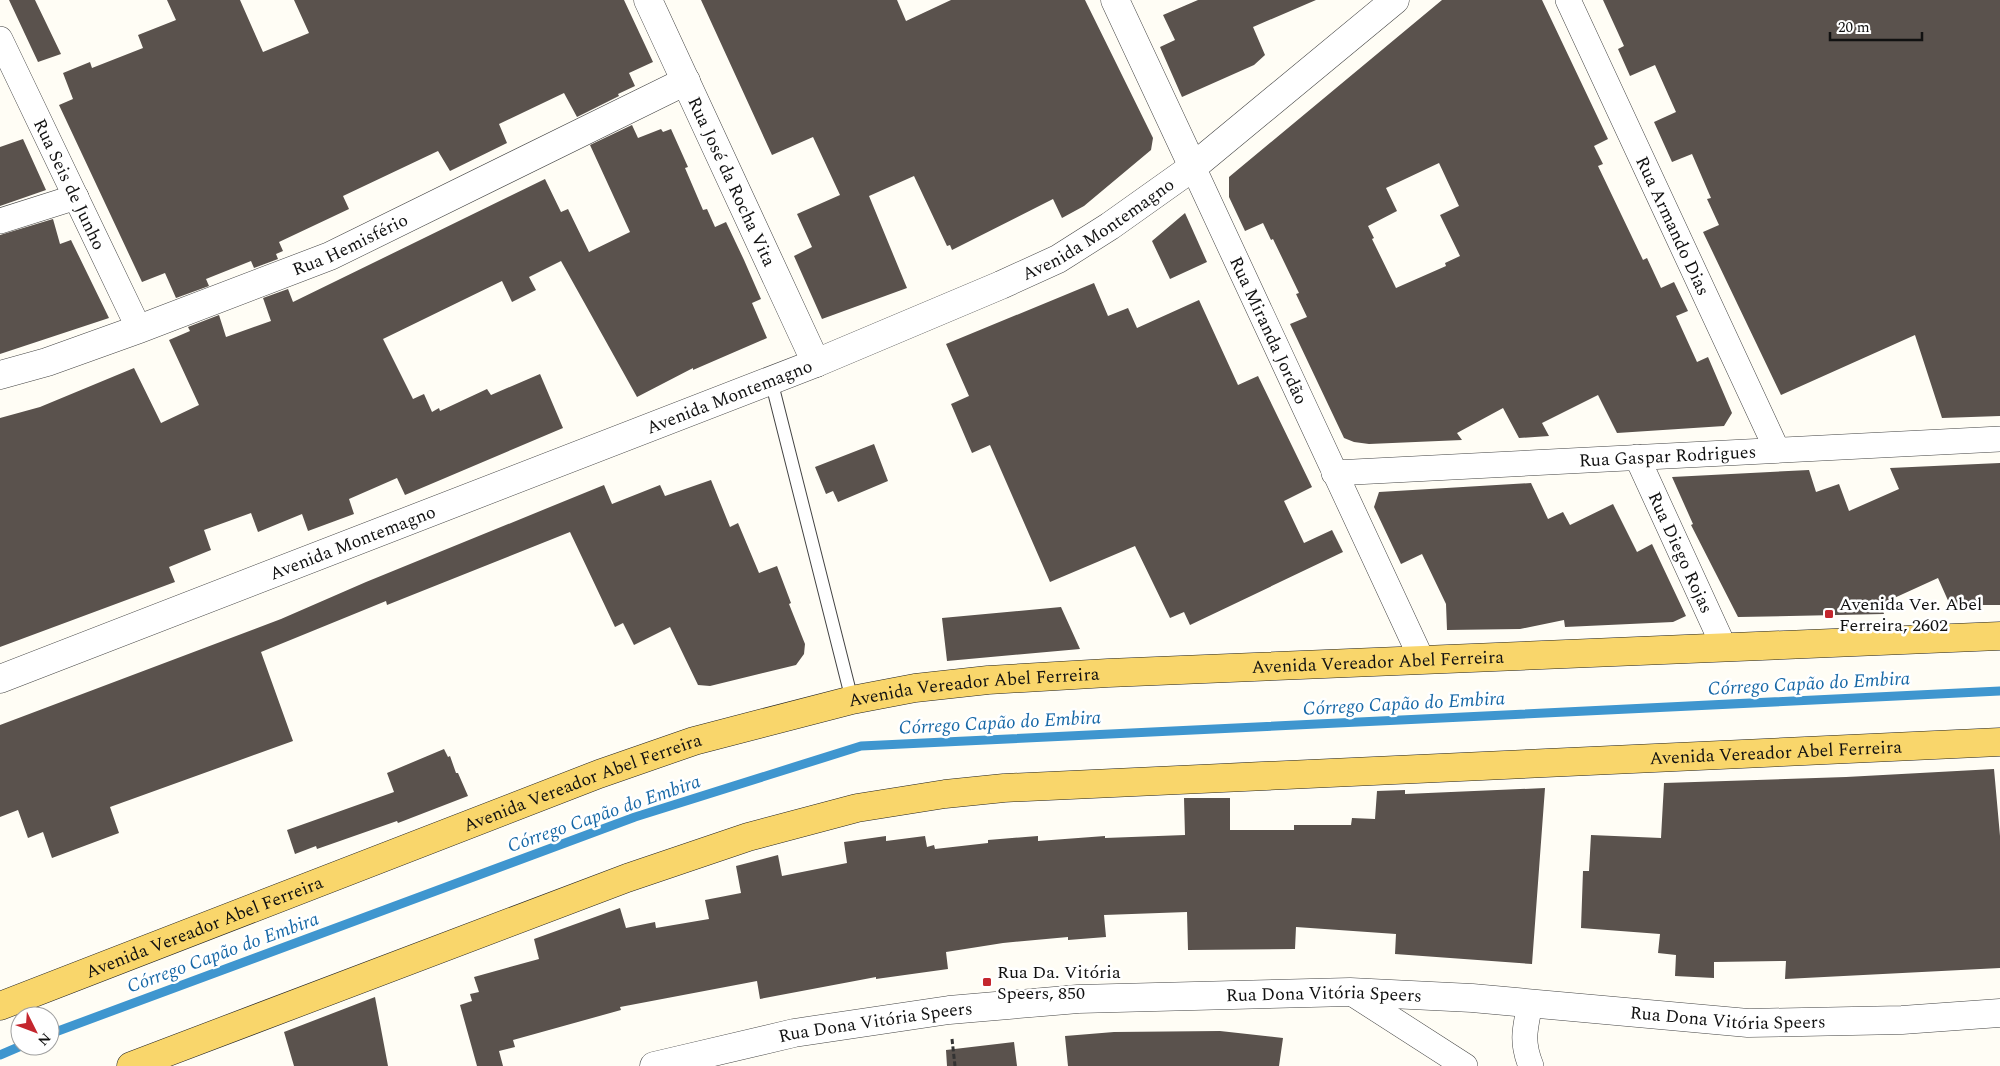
<svg xmlns="http://www.w3.org/2000/svg" width="2000" height="1066" viewBox="0 0 2000 1066" font-family="Spectral,serif">
<rect width="100%" height="100%" fill="#fffdf5"/>
<g fill="none" stroke-linecap="round" stroke-linejoin="round">
<!-- stream -->
<path stroke="#3f96cf" stroke-width="9" d="M50 1034 635 817 861 746 2000 691
M0 1055 21 1046"/>
</g>
<!-- building -->
<path fill="#5a524d" fill-rule="evenodd" d="M9 0H35L61 54 38 62Z
M167 0H240L263 52 309 33 294 0H624L653 62 629 73 635 86 618 94 619 96 577 117 564 93 499 124 507 143 450 171 438 151 343 196 349 209 279 242 283 251 276 254 278 259 254 268 251 261 206 279 209 286 176 298 165 273 142 282 59 105 73 99 63 73 90 62 92 68 143 48 138 35 176 20Z
M701 0H897L906 21 951 0H1085L1153 138 1151 150 1084 206 1062 218 1053 199 952 250 950 245 947 246 914 176 869 196 907 288 822 319 794 256 812 247 797 214 840 195 813 137 772 155Z
M1198 0H1316L1253 27 1265 55 1254 65 1182 97 1160 47 1175 40 1163 15Z
M1442 0H1542L1608 139 1594 146 1603 164 1598 166 1643 260 1647 258 1661 288 1674 282 1688 311 1676 316 1697 362 1708 357 1732 413 1724 426 1617 433 1598 395 1542 423 1549 436 1519 438 1503 408 1457 433 1462 440 1369 444 1354 442 1344 438 1290 324 1307 317 1296 294 1299 293 1273 239 1271 240 1263 223 1245 231 1229 197V177ZM1439 163 1459 206 1440 215 1460 256 1445 263 1446 266 1396 288 1372 239 1374 238 1368 226 1397 211 1386 188Z
M1603 0H2000V416L1942 418 1915 335 1781 395 1703 232 1719 225 1707 199 1711 198 1692 154 1672 162 1654 122 1676 112 1655 65 1630 76 1618 49 1624 46Z
M632 125 638 138 661 129 663 132 671 129 688 167 685 168 703 210 707 209 715 227 726 222 744 260 761 299 752 303 767 338 693 370V368L637 397 561 261 529 277 536 290 512 302 502 281 383 339 413 399 424 394 432 412 439 408 440 411 487 389 491 395 540 374 563 428 405 495 397 478 349 499 354 514 308 531 302 514 258 532 251 513 204 530 211 550 169 567 175 582 0 647V418L40 407 134 368 161 423 199 405 169 340 190 331 188 327 219 315 226 337 271 321 263 298 288 289 293 302 545 179 561 212 568 209 589 252 630 232 590 145Z
M23 139 46 190 0 206V147Z
M1185 213 1207 262 1170 279 1152 241Z
M53 219 60 244 71 240 109 318 0 354V235Z
M1094 283 1108 316 1128 308 1137 328 1199 300 1238 385 1258 376 1312 487 1284 501 1304 543 1332 530 1343 552 1190 625 1184 612 1170 618 1135 546 1050 582 990 445 972 453 951 404 969 396 946 344Z
M874 444 888 481 838 502 833 491 826 494 815 467Z
M2000 463V605H1950L1938 578 1881 604 1884 614 1738 617 1691 525 1693 524 1672 477 1809 470 1816 492 1839 484 1849 511 1899 489 1890 468Z
M711 480 730 527 738 523 759 573 777 566 791 603 789 604 805 644 804 654 796 665 710 686 698 685 670 627 634 645 623 623 615 627 570 532 387 605 386 601 261 652 293 741 110 807 119 833 52 858 43 832 28 838 18 810 0 817V725L281 619 366 582 604 485 612 504 660 485 665 496Z
M1531 483 1548 519 1563 512 1570 525 1613 504 1637 552 1652 544 1686 616 1673 622 1565 627 1564 620 1520 629 1447 630 1446 604 1422 554 1401 564 1374 507 1379 492Z
M1061 607 1080 649 947 661 942 618Z
M444 749 448 757 450 756 456 773H458L468 796 398 823 397 821 317 849 316 846 295 854 287 830 394 792 387 773Z
M1994 769 2000 836V968L1785 979 1786 961 1714 962V978L1675 976 1676 955 1658 953 1660 934 1581 928 1583 871H1589L1591 835 1661 838 1664 783 1846 777Z
M1545 788 1532 964 1395 954 1396 934 1296 927 1295 949 1188 950 1187 912 1104 915 1106 937 1068 940V937L1003 943 946 952 948 969 876 979V977L760 999 757 981 620 1007 621 1010 513 1040 515 1047 499 1051 503 1066H477L460 1005 472 1001 470 994 479 992 474 977 539 959 534 939 620 908 626 928 655 922 656 928 709 919 705 900 741 893 736 866 778 855 782 876 847 863 844 842 886 836V841L925 836 927 847 934 845 935 849 988 843V840L1038 836V841L1105 836V838L1185 835 1184 798H1230V830H1294V825H1351L1352 818 1375 819 1377 791 1405 790V794Z
M375 997 388 1066H294L284 1032Z
M1220 1031 1283 1038 1279 1066H1068L1065 1036 1114 1032Z
M1014 1042 1017 1066H947L946 1050Z"/>
<g fill="none" stroke-linecap="round" stroke-linejoin="round">
<defs>
<path id="service" d="M771 380 852 700"/>
<g id="minor">
<path id="s1" d="M1568 0 1777 450"/>
<path id="s2" d="M0 39 139 329"/>
<path id="s3" d="M1193 167 1422 660"/>
<path d="M0 221 76 197"/>
<path id="s4" d="M1637 457 1724 647"/>
<path id="s5" d="M1334 473 2000 439"/>
<path d="M1350 992 1465 1066"/>
<path d="M1530 1004C1525 1029 1521 1041 1531 1066"/>
</g>
<g id="tertiary">
<path id="s6" d="M648 0 816 363"/>
<path d="M1115 0 1193 167"/>
<path id="s7" d="M0 375 47 362 139 329 330 256 686 81"/>
<path id="s8" d="M0 679 816 363 1001 285 1058 259 1110 226 1193 167 1395 0"/>
<path id="s9" d="M654 1066 794 1033 949 1010 1078 999 1350 992 1472 998 1748 1023 1902 1020 2000 1013"/>
</g>
<g id="primary">
<path id="s10" d="M0 1006 599 774 694 741 852 700 915 688 988 680 1108 673 2000 636"/>
<path id="s11" d="M131 1066 627 878 748 837 857 808 945 794 1004 788 2000 742"/>
</g>
</defs>
<!-- service casing -->
<use href="#service" stroke="#444" stroke-width="14"/>
<!-- minor casing -->
<use href="#minor" stroke="#444" stroke-width="26"/>
<!-- tertiary casing -->
<use href="#tertiary" stroke="#444" stroke-width="29"/>
<!-- primary casing -->
<use href="#primary" stroke="#222" stroke-width="29"/>
<!-- path -->
<path stroke="#333" stroke-width="3" stroke-dasharray="5 2.5" stroke-linecap="butt" d="M952 1039 955 1066"/>
<!-- service -->
<use href="#service" stroke="#fff" stroke-width="12"/>
<!-- minor -->
<use href="#minor" stroke="#fff" stroke-width="25"/>
<!-- tertiary -->
<use href="#tertiary" stroke="#fff" stroke-width="28"/>
<!-- primary -->
<use href="#primary" stroke="#f9d66b" stroke-width="28"/>
</g>
<!-- markers -->
<g fill="#c4262e" stroke="#fff" stroke-width="2">
<rect x="1824" y="609" width="10" height="10" rx="2.5"/>
<rect x="982" y="977" width="10" height="10" rx="2.5"/>
</g>
<g text-anchor="middle" dominant-baseline="central" stroke-width="5" stroke-linejoin="round" paint-order="stroke">
<!-- street labels -->
<g font-size="18" fill="#111" stroke="#fff">
<text stroke="none"><textPath href="#s6" startOffset="200">Rua José da Rocha Vita</textPath></text>
<text stroke="none"><textPath href="#s2" startOffset="161">Rua Seis de Junho</textPath></text>
<text stroke="none"><textPath href="#s1" startOffset="249">Rua Armando Dias</textPath></text>
<text stroke="none"><textPath href="#s8" startOffset="1188">Avenida Montemagno</textPath></text>
<text stroke="none"><textPath href="#s7" startOffset="374">Rua Hemisfério</textPath></text>
<text stroke="none"><textPath href="#s3" startOffset="180">Rua Miranda Jordão</textPath></text>
<text stroke="none"><textPath href="#s8" startOffset="782">Avenida Montemagno</textPath></text>
<text stroke="none"><textPath href="#s5" startOffset="334">Rua Gaspar Rodrigues</textPath></text>
<text stroke="none"><textPath href="#s8" startOffset="378">Avenida Montemagno</textPath></text>
<text stroke="none"><textPath href="#s4" startOffset="105">Rua Diego Rojas</textPath></text>
<text stroke="none"><textPath href="#s10" startOffset="1434">Avenida Vereador Abel Ferreira</textPath></text>
<text stroke="none"><textPath href="#s10" startOffset="1029">Avenida Vereador Abel Ferreira</textPath></text>
<text stroke="none"><textPath href="#s11" startOffset="1692">Avenida Vereador Abel Ferreira</textPath></text>
<text stroke="none"><textPath href="#s10" startOffset="624">Avenida Vereador Abel Ferreira</textPath></text>
<text stroke="none"><textPath href="#s10" startOffset="219">Avenida Vereador Abel Ferreira</textPath></text>
<text stroke="none"><textPath href="#s9" startOffset="676">Rua Dona Vitória Speers</textPath></text>
<text stroke="none"><textPath href="#s9" startOffset="1081">Rua Dona Vitória Speers</textPath></text>
<text stroke="none"><textPath href="#s9" startOffset="226">Rua Dona Vitória Speers</textPath></text>
</g>
<!-- poi labels -->
<g font-size="18" fill="#111" stroke="#fff" text-anchor="start">
<text x="1839" y="604">Avenida Ver. Abel<tspan x="1839" dy="21">Ferreira, 2602</tspan></text>
<text x="997" y="972">Rua Da. Vitória<tspan x="997" dy="21">Speers, 850</tspan></text>
</g>
<!-- water labels -->
<g font-size="19" font-style="italic" fill="#1768a6" stroke="#fff">
<text transform="translate(1809 684) rotate(-3)">Córrego Capão do Embira</text>
<text transform="translate(1404 704) rotate(-3)">Córrego Capão do Embira</text>
<text transform="translate(1000 723) rotate(-3)">Córrego Capão do Embira</text>
<text transform="translate(604 814) rotate(-19)">Córrego Capão do Embira</text>
<text transform="translate(223 953) rotate(-20)">Córrego Capão do Embira</text>
</g>
</g>
<!-- north arrow -->
<g transform="translate(35 1031) rotate(132)"><circle r="24" fill="#ffffff" stroke="#a0a0a0"/>
<path d="M0-4L9 19L0 12L-9 19Z" fill="#c4262e"/>
<text y="-8" font-size="14" font-weight="bold" text-anchor="middle" fill="#111111">N</text>
</g>
<!-- scale -->
<path d="M1830 32v8h92v-8" fill="none" stroke="#111111" stroke-width="2.5"/>
<text x="1838" y="32" font-size="15" fill="#111111" stroke="#ffffff" stroke-width="4" paint-order="stroke">20 m</text>
</svg>
